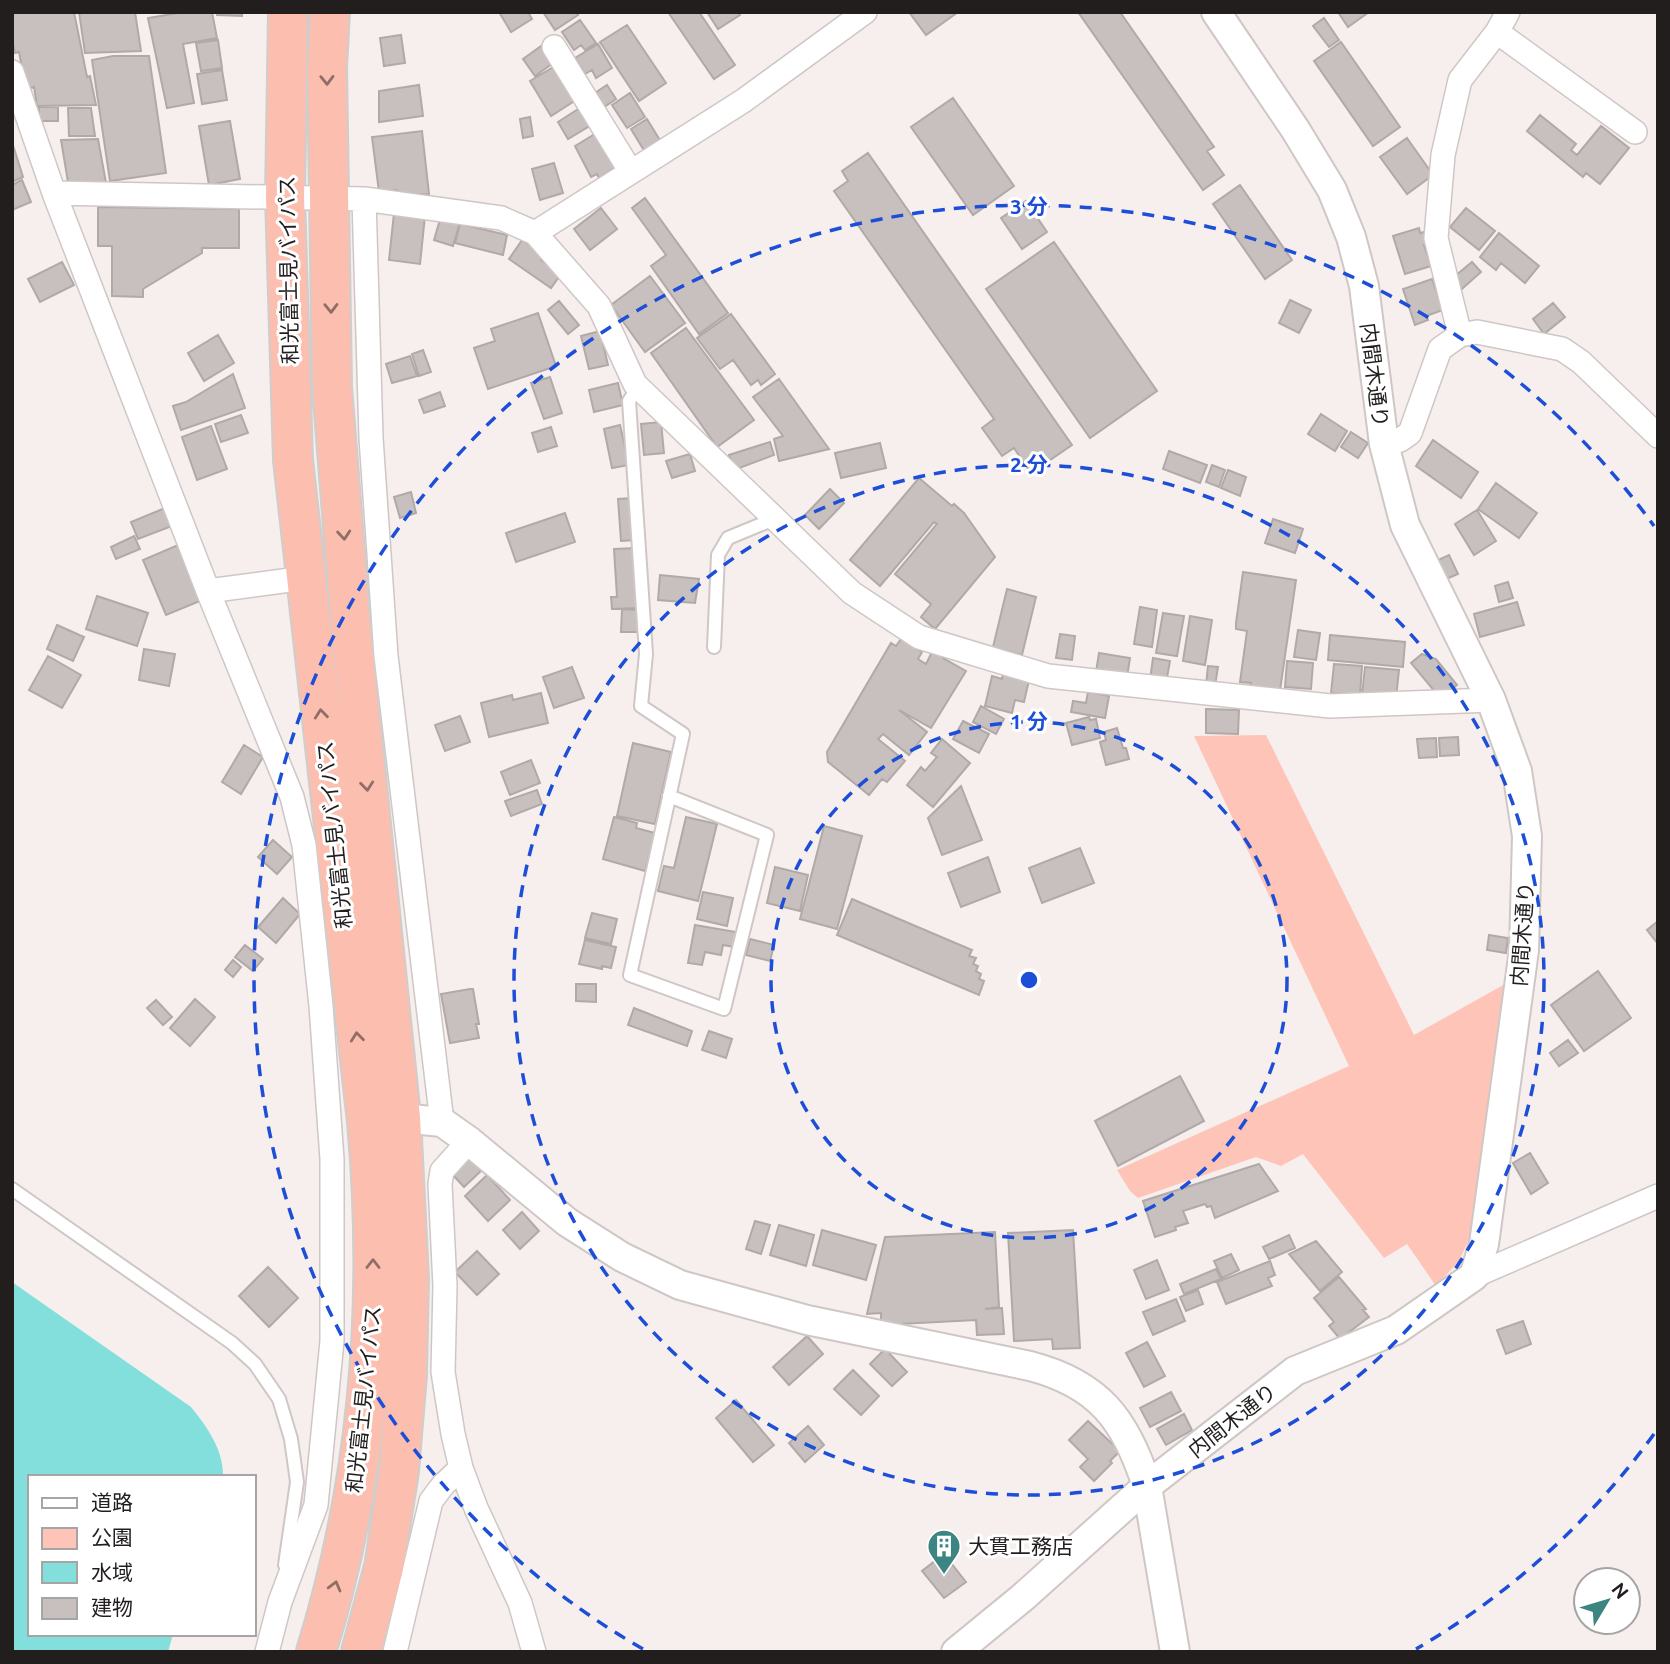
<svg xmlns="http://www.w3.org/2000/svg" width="1670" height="1664" viewBox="0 0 1670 1664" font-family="Ubuntu,'Noto Sans JP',sans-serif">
<rect width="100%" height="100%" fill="#f7efed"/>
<!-- green -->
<path fill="#fec4b7" d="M1266 735 1414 1035 1505 984 1474 1228 1459 1261 1436 1286 1407 1244 1384 1258 1303 1154 1281 1166 1256 1157 1138 1198 1130 1191 1117 1170 1349 1066 1194 736Z"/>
<!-- water -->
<path fill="#82dfdc" d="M12 1282 191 1407C207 1427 224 1450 223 1477H30V1634H173L168 1652H12Z"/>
<!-- building -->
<path fill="#c8c0be" stroke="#b1a9a8" stroke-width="2" d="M12 12H74L87 77 90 76 96 105 37 106 34 87 26 89 19 52 15 53 12 39Z
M79 12H135L141 51 85 53Z
M184 12H212L217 38 183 44 194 103 167 108 148 18Z
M217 12H242V16L217 15Z
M499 12H528L532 19 511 32Z
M543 12H576L578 15 555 30Z
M668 12H699L735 65 714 79Z
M707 12H738L740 15 718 29Z
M909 12H958L926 35Z
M1078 12H1120L1214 147 1207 151 1224 175 1203 190Z
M1338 12H1369L1348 27Z
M1324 18 1339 40 1329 47 1313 26Z
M580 20 596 43 585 50 581 45 574 50 562 32Z
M627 25 666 83 639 101 600 42Z
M401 35 405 63 384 66 380 38Z
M218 40 222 68 201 71 196 43Z
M1341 42 1400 127 1373 146 1314 61Z
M544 44 556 61 535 76 523 59Z
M598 44 612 68 596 78 592 70 585 74 575 58Z
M113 56H149L166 173 110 181 92 60Z
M555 66 576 100 551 116 530 81Z
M222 70 227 100 202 104 197 74Z
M419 85 423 116 379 122V91Z
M607 85 616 99 604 107 595 93Z
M630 93 645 117 627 128 612 105Z
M953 98 1014 186 973 215 911 127Z
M583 106 593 124 568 139 558 122Z
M39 107H58V121H39Z
M68 108H91L95 136H69Z
M1540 115 1576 144 1571 150 1577 155 1601 126 1629 148 1600 184 1586 173 1583 177 1527 131Z
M530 117 533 136 523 138 520 119Z
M647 119 661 142 645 152 631 129Z
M230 121 240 179 209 185 199 126Z
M422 131 429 194 398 195 397 190 379 192 372 137Z
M598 132 619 165 599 178 597 174 591 177 575 146Z
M1407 138 1433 175 1407 194 1380 157Z
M98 139 106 183 68 182 61 140Z
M12 142 23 177 12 182Z
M868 153 1072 445 1031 473 1014 448 1002 456 982 428 994 419 834 191 848 181 842 171Z
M554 163 563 193 540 200 532 169Z
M22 180 31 202 12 210V185Z
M1240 185 1292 260 1265 279 1213 204Z
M645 198 728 313 699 334 651 266 666 255 632 208Z
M1026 201 1047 232 1022 249 1001 218Z
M98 207 239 209V248H202V253L143 289V297L112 296V246H98Z
M601 208 617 229 590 250 574 229Z
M1466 208 1495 231 1479 250 1450 227Z
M394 213 425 216 420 264 389 260Z
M441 216 460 222 453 246 434 240Z
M460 224 507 235 503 255 455 243Z
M1419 228 1420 233 1424 232 1428 244 1424 245 1431 266 1405 274 1393 236Z
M1499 233 1539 266 1525 283 1501 263 1496 270 1480 257Z
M522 240 545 255 541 260 561 274 551 288 509 259Z
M1054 242 1157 391 1090 438 986 289Z
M62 262 74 285 40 302 28 279Z
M1472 262 1481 272 1453 297 1449 281Z
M650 276 685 323 645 352 611 305Z
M1432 279 1443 310 1426 316 1428 320 1415 325 1403 289Z
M1290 300 1311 310 1299 333 1279 323Z
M559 301 579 325 568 334 548 310Z
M1553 303 1565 317 1544 334 1533 319Z
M538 313 556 366 488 389 474 348 495 341 491 329Z
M731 314 775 374 761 385 758 380 751 385 733 360 720 369 697 338Z
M686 328 754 420 717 447 651 353Z
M600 331 608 365 589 369 581 336Z
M218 335 234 363 204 381 188 353Z
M423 350 431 372 419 376 412 354Z
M410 356 417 376 392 383 386 364Z
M233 374 245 408 181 430 173 406 186 402Z
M550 377 562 413 544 419 531 383Z
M779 379 829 449 779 461 774 439 783 436 753 397Z
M618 383 623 405 594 412 589 390Z
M440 392 445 406 424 413 419 400Z
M1321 414 1347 431 1335 451 1308 434Z
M241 415 248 433 221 442 215 424Z
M661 422 664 453 644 455 641 424Z
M620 425 629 465 612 468 604 429Z
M211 426 227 469 197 480 182 437Z
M551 427 557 446 538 452 532 433Z
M1351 432 1368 443 1358 458 1341 447Z
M1433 440 1478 472 1461 498 1416 466Z
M770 442 774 455 734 470 729 455Z
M880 443 886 468 841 478 835 453Z
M1169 451 1207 465 1200 483 1163 469Z
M690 454 695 471 672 478 666 461Z
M1212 465 1225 470 1219 487 1206 482Z
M1228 470 1246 477 1240 496 1221 488Z
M919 478 952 506 954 504 964 513 995 557 935 629 921 617 931 604 895 574 937 524 934 522 880 586 850 560Z
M1496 483 1537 513 1519 538 1478 509Z
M830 489 844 503 819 529 805 515Z
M411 492 416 513 400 518 394 497Z
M632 498 636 540 621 541 618 499Z
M165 508 172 526 138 539 131 522Z
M1477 510 1496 541 1474 555 1455 524Z
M565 513 575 542 516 562 506 533Z
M1273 519 1303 529 1295 553 1265 543Z
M134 536 140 549 116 559 111 547Z
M178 545 200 601 166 615 143 560Z
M636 548 639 608 612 609 611 597H617L614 549Z
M1449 555 1458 574 1444 580 1436 561Z
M1243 572 1296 580 1279 697 1249 692 1251 683 1240 682 1247 631 1236 629V623Z
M660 575 699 579 695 603 658 600Z
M1508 582 1513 598 1499 602 1495 586Z
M1007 589 1036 597 1022 655 993 647Z
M97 596 148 613 137 646 86 629Z
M1517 602 1524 625 1480 637 1474 614Z
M1140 607 1157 610 1152 647 1134 644Z
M622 609 639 610V632H621Z
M1163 613 1184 616 1177 656 1156 653Z
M1190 616 1212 620 1205 665 1183 661Z
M57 625 84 637 73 661 47 649Z
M1298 630 1320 633 1316 660 1294 657Z
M1060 634 1075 636 1072 660 1056 658Z
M1330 635 1405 642 1403 667 1328 660Z
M901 639 922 652 918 659 926 664 933 650 944 655 943 658 966 671 931 728 899 710 927 732 909 755 883 734 878 739 905 761 887 782 882 779 869 795 828 762 827 752 891 643 896 646Z
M144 649 175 654 169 686 139 680Z
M1099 653 1130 658 1127 677 1096 672Z
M1422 654 1436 659 1457 685 1441 699 1411 663Z
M48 656 81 675 62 708 29 690Z
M1153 658 1170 661 1166 683 1150 680Z
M1287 661 1313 663 1311 689 1285 687Z
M1334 664 1362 666 1360 695 1331 693Z
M1208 666 1218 667 1215 686 1206 685Z
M572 667 584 698 554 708 543 677Z
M1365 667 1399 670 1396 698 1362 695Z
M1003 674 1029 680 1024 702 1015 700 1012 713 985 706 992 676 1002 679Z
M1088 692 1109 696 1105 718 1071 712 1073 701 1086 703Z
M541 693 548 723 489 737 481 703 512 695 513 700Z
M981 706 1004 719 996 734 973 722Z
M1206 709 1239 710 1238 734 1206 733Z
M460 716 470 742 445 751 435 725Z
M1089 717 1090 720 1096 719 1100 738 1072 745 1066 723Z
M963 721 989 734 979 753 953 739Z
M1117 728 1123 748H1126L1129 759 1106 765 1100 742 1106 740 1104 732Z
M1458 737 1459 755 1440 756 1439 738Z
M1436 738 1437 757 1419 758 1417 739Z
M942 739 970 763 933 807 907 785 921 767 925 771 937 757 931 753Z
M633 743 671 752 655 824 617 816Z
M244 745 263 757 241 794 222 782Z
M531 760 540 783 510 795 501 772Z
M961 786 982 840 942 855 928 818Z
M537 790 542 804 511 816 505 801Z
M614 817 637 823 636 828 655 833 645 871 603 859Z
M686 817 717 824 698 901 658 891 664 866 674 868Z
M824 826 862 836 837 929 800 919Z
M273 840 292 857 277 874 258 857Z
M1080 848 1094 883 1042 903 1029 868Z
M988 857 1000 892 961 907 948 873Z
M775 867 808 875 800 911 767 903Z
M703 892 733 898 727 926 697 919Z
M283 898 300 914 276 943 258 927Z
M852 899 972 950 969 956 976 958 973 964 978 966 976 971 981 974 979 979 984 981 979 995 837 935Z
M592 913 617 919 611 944 585 938Z
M1658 921V944L1647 930Z
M695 925 736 932 734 947 723 945 721 955 705 952 702 965 688 963Z
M1489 935 1508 938 1506 953 1487 950Z
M750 939 774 945 770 961 746 955Z
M585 940 616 947 611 968 602 966V969L579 964Z
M245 945 263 959 253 971 235 957Z
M233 960 241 967 233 977 225 970Z
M1598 971 1631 1018 1584 1051 1551 1005Z
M576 984H596V1002L576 1001Z
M470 989H473L479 1024H476L479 1038 450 1043 441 994Z
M195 999 215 1017 190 1046 170 1028Z
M156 1000 172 1017 163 1025 147 1008Z
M634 1008 692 1031 687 1046 628 1025Z
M709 1031 732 1039 726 1058 702 1050Z
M1568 1040 1578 1053 1559 1066 1550 1053Z
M1180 1076 1204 1121 1118 1166 1095 1121Z
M1530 1153 1548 1183 1531 1194 1513 1163Z
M469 1158 481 1171 464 1187 452 1174Z
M1259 1164 1278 1191 1215 1218 1211 1206 1207 1207 1205 1204 1183 1211 1188 1223 1175 1227 1176 1230 1155 1237 1143 1201Z
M487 1175 510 1200 488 1221 465 1196Z
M522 1212 539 1231 520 1249 503 1230Z
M755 1221 770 1225 761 1254 746 1249Z
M779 1225 814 1235 806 1266 770 1255Z
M822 1230 876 1245 866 1280 813 1265Z
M1073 1230 1080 1348 1053 1349 1052 1339 1014 1341 1008 1233Z
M995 1232 999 1307 985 1309 1002 1308 1004 1334 977 1335 976 1320 881 1325V1313L867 1314 885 1237Z
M1289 1235 1295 1248 1269 1259 1263 1247Z
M1316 1241 1342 1272 1320 1291 1289 1254Z
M477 1251 499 1274 477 1295 455 1272Z
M1231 1254 1239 1270 1222 1278 1214 1261Z
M1157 1260 1169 1290 1146 1299 1134 1270Z
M1270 1261 1275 1275 1268 1278 1272 1286 1226 1304 1217 1282Z
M268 1267 298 1298 269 1327 239 1296Z
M1216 1269 1221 1279 1184 1294 1180 1284Z
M1339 1277 1366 1309 1363 1310 1369 1317 1340 1339 1329 1326 1334 1322 1314 1298Z
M1198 1290 1203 1304 1186 1311 1180 1297Z
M1176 1299 1185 1321 1153 1335 1143 1312Z
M1523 1321 1531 1344 1506 1354 1497 1330Z
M807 1336 823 1354 789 1385 773 1367Z
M1147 1342 1165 1376 1144 1387 1126 1353Z
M885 1349 907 1372 892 1386 870 1364Z
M853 1370 879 1396 861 1415 834 1389Z
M1171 1392 1181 1411 1150 1427 1140 1408Z
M736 1400 774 1445 753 1462 716 1418Z
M1184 1414 1192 1430 1166 1445 1157 1429Z
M1088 1421 1120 1451 1110 1461 1112 1463 1094 1481 1080 1467 1088 1459 1069 1440Z
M808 1426 824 1445 805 1462 789 1443Z
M944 1554 966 1582 944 1598 922 1571Z"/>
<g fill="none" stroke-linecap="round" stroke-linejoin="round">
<defs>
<path id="service" d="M638 387 629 401 646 654 641 706 683 734 630 975 724 1009 767 835 669 796
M714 647 718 555 728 538 774 519
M12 1189 232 1343 255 1364 279 1399 291 1439 297 1482 285 1565"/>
<path id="minor" d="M1497 32 1635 132
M554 47 631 172
M12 72 54 193 208 591 292 797 304 845 321 1006 332 1159V1341L316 1505 280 1602 267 1652
M54 193 364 199 501 218 535 233 599 306 635 384 852 593 919 637 1048 676 1330 706 1491 700
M364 199 371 438 386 656 442 1122
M535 233 743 101 865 12
M1460 335 1436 238 1443 155 1460 80 1497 32 1508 12
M1384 444 1400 440 1410 433 1440 349 1460 335 1477 332 1562 349 1581 362 1658 436
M208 591 305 578
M469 1141 442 1171 440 1184 445 1286 443 1372 453 1434 461 1468 476 1508 520 1603 534 1652
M1474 1276 1658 1196
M395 1652 431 1501 443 1485 461 1468"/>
<path id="tertiary" d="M383 1120 401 1118 442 1122 469 1141 567 1222 622 1257 680 1285 807 1320 1030 1366C1099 1384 1126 1420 1147 1486L1175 1652
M956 1652 1022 1598 1147 1486 1295 1371 1396 1330 1474 1276 1484 1244 1524 950 1527 836 1517 771 1491 700 1405 525 1384 444 1364 286 1351 237 1332 190 1295 129 1216 12"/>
<path id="trunk" d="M288 12 285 197 293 460 367 1122C383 1300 369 1481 316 1652
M330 12 327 67 332 387 351 628 401 1118 409 1278 407 1375 399 1471 384 1567 361 1652"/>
</defs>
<!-- service casing -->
<use href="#service" stroke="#cfc7c5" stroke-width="16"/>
<!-- minor casing -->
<use href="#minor" stroke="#cfc7c5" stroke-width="26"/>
<!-- tertiary casing -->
<use href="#tertiary" stroke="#cfc7c5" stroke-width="32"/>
<!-- trunk casing -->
<use href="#trunk" stroke="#cececd" stroke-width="42"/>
<!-- service -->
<use href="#service" stroke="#fff" stroke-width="12"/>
<!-- minor -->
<use href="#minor" stroke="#fff" stroke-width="23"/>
<!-- tertiary -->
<use href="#tertiary" stroke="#fff" stroke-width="28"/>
<!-- trunk -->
<use href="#trunk" stroke="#fcbeaf" stroke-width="38"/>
</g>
<!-- one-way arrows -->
<defs><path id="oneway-chevron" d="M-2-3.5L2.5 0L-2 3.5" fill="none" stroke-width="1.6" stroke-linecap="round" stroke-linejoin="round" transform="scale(1.75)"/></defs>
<g stroke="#8e6e66">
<use href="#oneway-chevron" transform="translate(327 80) rotate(89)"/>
<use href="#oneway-chevron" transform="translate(331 308) rotate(89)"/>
<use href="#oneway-chevron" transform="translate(344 535) rotate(85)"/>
<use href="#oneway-chevron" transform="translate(321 714) rotate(-96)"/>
<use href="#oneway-chevron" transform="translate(367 786) rotate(84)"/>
<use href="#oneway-chevron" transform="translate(357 1037) rotate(-96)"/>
<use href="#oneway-chevron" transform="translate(373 1264) rotate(-90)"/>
<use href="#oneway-chevron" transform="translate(335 1586) rotate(-75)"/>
</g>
<!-- distance rings -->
<g fill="none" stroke="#1d4ed8" stroke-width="3.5" stroke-dasharray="12 9">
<circle cx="1029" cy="980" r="258"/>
<circle cx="1029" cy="980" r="515"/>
<path d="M1654 1434A773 773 0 0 1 1416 1649M643 1649A773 773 0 1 1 1654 526"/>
</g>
<!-- icons -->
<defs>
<symbol id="building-pin" viewBox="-11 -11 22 30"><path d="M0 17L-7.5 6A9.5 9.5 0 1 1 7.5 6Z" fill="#3d8583" stroke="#fff"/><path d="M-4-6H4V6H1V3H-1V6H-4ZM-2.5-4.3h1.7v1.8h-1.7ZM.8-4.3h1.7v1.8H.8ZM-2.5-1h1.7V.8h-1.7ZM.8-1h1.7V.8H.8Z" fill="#fff"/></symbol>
</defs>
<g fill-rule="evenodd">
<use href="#building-pin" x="925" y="1527" width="38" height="52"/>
</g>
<g text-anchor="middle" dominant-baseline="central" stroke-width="6" stroke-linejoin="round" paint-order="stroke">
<!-- street labels -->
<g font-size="21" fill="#211e1d" stroke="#fff">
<text transform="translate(288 270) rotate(-91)">和光富士見バイパス</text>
<text transform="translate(1375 375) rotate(83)">内間木通り</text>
<text transform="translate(334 835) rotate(-96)">和光富士見バイパス</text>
<text transform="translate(1522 934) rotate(-86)">内間木通り</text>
<text transform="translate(363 1399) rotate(-84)">和光富士見バイパス</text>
<text transform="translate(1232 1420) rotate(-38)">内間木通り</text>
</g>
<!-- poi labels -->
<g font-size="21" fill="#211e1d" stroke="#fff" text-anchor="start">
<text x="968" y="1546">大貫工務店</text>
</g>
</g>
<circle cx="1029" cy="980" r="10" fill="#1d4ed8" stroke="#fff" stroke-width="3.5"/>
<g font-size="21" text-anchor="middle" font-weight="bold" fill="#1d4ed8" stroke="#fff" stroke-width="6" stroke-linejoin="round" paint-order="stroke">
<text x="1029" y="214">3 分</text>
<text x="1029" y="472">2 分</text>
<text x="1029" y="729">1 分</text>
</g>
<!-- border -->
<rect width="1670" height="1664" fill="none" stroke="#211e1d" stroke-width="28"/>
<!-- legend -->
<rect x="28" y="1475" width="228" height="161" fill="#ffffff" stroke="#a6a5a5" stroke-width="2"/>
<rect x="42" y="1498" width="35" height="10" fill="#ffffff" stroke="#a6a5a5" stroke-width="2"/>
<text x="91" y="1510" font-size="21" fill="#211e1d">道路</text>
<rect x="42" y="1528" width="35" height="21" fill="#fec4b7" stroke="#a6a5a5" stroke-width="2"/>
<text x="91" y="1545" font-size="21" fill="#211e1d">公園</text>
<rect x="42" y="1562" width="35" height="21" fill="#82dfdc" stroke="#a6a5a5" stroke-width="2"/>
<text x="91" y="1580" font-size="21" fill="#211e1d">水域</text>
<rect x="42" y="1598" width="35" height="21" fill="#c8c0be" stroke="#a6a5a5" stroke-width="2"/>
<text x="91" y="1615" font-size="21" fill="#211e1d">建物</text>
<!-- north arrow -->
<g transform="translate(1607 1601) rotate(52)"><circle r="33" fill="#ffffff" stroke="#a6a5a5" stroke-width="2"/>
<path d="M0-5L12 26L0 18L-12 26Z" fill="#3d8583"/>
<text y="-10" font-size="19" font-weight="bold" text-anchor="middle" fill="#211e1d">N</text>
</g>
</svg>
